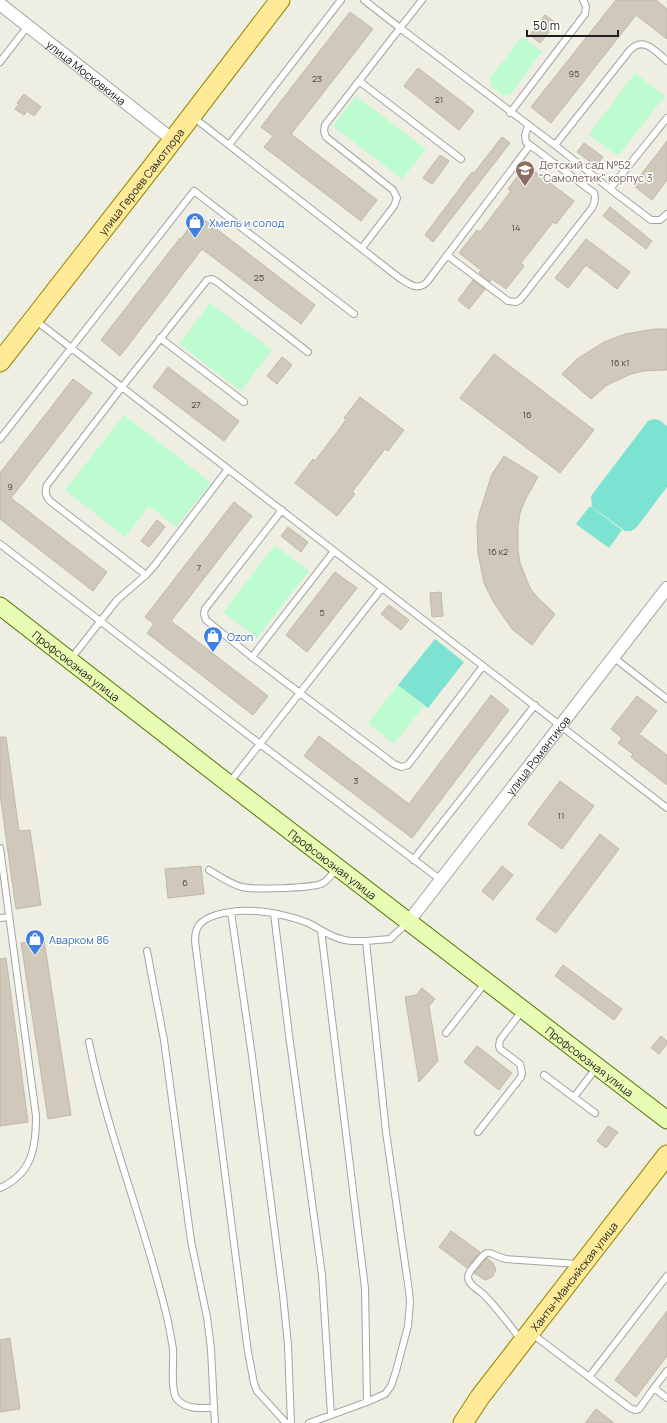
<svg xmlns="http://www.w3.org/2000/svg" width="667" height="1423" viewBox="0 0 667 1423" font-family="Manrope,sans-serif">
<rect width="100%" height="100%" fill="#efeee2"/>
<!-- park -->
<path fill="#bcfcd0" d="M522 37 542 52 510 95 507 93 504 96 490 85 492 82 489 79Z
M635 73 665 96 618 156 589 134Z
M356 96 426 149 402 179 333 126Z
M210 303 272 350 241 391 179 344Z
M124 415 211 483 176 527 149 506 125 537 65 490Z
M275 545 309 571 257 638 223 612Z
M398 685 424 706 394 744 368 723Z"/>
<!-- pitch -->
<path fill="#7ce2d2" d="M654 419 659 420 667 426V487L636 528 631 531H625L592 507 591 496 648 421Z
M590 506 622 530 609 548 576 524Z
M435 639 464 662 428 708 398 685Z"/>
<!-- building -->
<path fill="#cfc8bb" stroke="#c1b8a4" d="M616 0H656L667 9V39L636 15 551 123 531 107Z
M350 12 373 29 291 134 377 200 361 221 264 147 273 136 261 127Z
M545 15 556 23 540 43 530 35Z
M418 68 474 111 459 130 404 86Z
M24 94 41 107 34 116 27 111 24 115 15 109 19 104 17 103Z
M502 137 510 143 433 242 425 235 472 172 474 173Z
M667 141V180L652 200 633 185Z
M584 143 603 157 596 166 577 152Z
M440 155 449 161 432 184 423 178Z
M526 165 574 201 556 224 553 222 521 263 524 266 506 289 492 279 490 282 479 273 481 270 459 253 477 230 480 232 511 191 508 189Z
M610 207 652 241 646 249 603 216Z
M205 220 315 305 301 324 202 249 120 356 101 340 180 238 181 239 188 229 191 231 194 226 198 229Z
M586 239 630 272 617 289 586 265 568 288 555 278Z
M473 280 485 289 469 309 458 300Z
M655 329H667V370L643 371 631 374 607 385 591 399 562 374 577 359 604 342 625 334Z
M494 354 594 430 560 473 460 398Z
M282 357 292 365 277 384 267 376Z
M168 367 239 421 224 441 153 387Z
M73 379 92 393 11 498 107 572 93 591 0 519V473Z
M360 397 404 430 388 451 385 449 352 492 355 494 337 516 295 483 313 459 315 461 346 420 344 418Z
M504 456 538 477 525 500 520 513 518 526V549L520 563 530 588 537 597 555 614 532 645 512 629 494 603 484 583 478 553 477 525 480 511 492 474Z
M234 502 252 516 171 621 268 696 253 715 147 633 154 624 145 617Z
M157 520 165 527 149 547 141 541Z
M288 527 308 542 301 552 281 536Z
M335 572 357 588 307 652 286 635Z
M441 592 443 616 432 617 430 593Z
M389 605 409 620 401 630 381 614Z
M491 695 509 710 412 838 304 756 319 736 409 804Z
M637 696 657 711 639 734 667 755V785L631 757 633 754 618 743 622 738 611 729Z
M0 737H6L19 831 30 830 41 905 16 909 0 794Z
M560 781 594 806 562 849 528 824Z
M600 834 619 849 556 933 536 919Z
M201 866 204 894 168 898 165 869Z
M502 866 513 875 493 900 482 891Z
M44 940 71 1115 48 1119 21 943Z
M6 958 28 1122 0 1126V959Z
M563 965 622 1009 614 1020 555 976Z
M422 988 435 999 429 1006 438 1061 419 1082 405 997 416 995Z
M661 1036 667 1041V1044L659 1054 651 1048Z
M477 1046 512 1073 499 1090 464 1062Z
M608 1126 618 1132 606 1148 597 1141Z
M451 1231 480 1252 467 1268 439 1247Z
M487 1258 493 1263 496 1270 492 1277 485 1280 474 1273Z
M667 1311V1356L636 1397 615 1380Z
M10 1338 20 1409 0 1412V1340Z
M596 1409 614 1423H585Z"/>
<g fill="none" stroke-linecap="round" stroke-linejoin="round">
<defs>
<path id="service" d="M364 0 400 28 422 0
M0 62 28 26
M359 81 461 159
M510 113 585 14 586 6 583 0
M193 117 398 277C408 283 417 292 427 282L530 145
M229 145 341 0
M555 145 630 50C644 36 655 51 667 61
M610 189 651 220H660L667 214
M362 248 394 206 397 198 393 190 326 137 324 131 325 125 400 28 555 145 610 189 667 118
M447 255 508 301 516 302 520 300 592 208C595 203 596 199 594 193L526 142 525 135 528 126
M35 320 667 808
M160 338 244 402
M0 439 194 191 354 314
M282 510 205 609 204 614 206 620 252 657 394 764 401 767 408 765 483 666
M0 544 260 744 441 880
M146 575 50 501C45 495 45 492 47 485L122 387 207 280 212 279 216 281 308 352
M252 657 334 551
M613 657 667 699
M70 660 117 600 146 575 154 566 228 469
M230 782 382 588
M0 848 36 1116C36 1148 32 1174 0 1188
M413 860 535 705
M209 870C219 876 230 884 242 887 254 890 310 888 321 884 328 881 332 874 336 869
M231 912 252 1056 283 1295 288 1345 291 1423
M274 914 289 1035 322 1275 331 1415
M0 918 9 917
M321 930 365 1288 367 1402
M366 941 390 939 407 923
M147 951 164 1040 191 1241 207 1317 211 1349 214 1408
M446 1033 486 982
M89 1042C108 1135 144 1222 166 1313 169 1325 171 1337 173 1349 174 1361 170 1391 177 1399 186 1410 202 1408 214 1408L215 1423
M544 1075 595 1113
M574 1097 597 1067
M478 1132 521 1077 522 1073 520 1064 500 1049 499 1046 500 1040 522 1011
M531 1333 630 1408 635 1410 639 1409 654 1388 667 1398
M522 1341C509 1325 497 1307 482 1293 477 1289 468 1284 468 1277 468 1272 473 1268 476 1264 490 1245 488 1255 506 1259L578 1264
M589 1377 667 1276
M654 1388 667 1371
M286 1423 257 1391 254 1383 248 1352 195 941C195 935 196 928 200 924 204 919 210 917 216 915 245 906 277 912 306 922 318 927 328 936 341 939 349 942 357 941 366 941L386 1132 409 1291 410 1302 408 1326 396 1371 391 1386 385 1394 367 1402 309 1423"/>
<g id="minor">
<path id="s1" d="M0 4 173 140"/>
<path id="s2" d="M409 921 667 588"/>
</g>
<g id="secondary">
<path id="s3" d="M0 606 229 784 667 1120"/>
</g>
<g id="primary">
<path id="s4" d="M0 362 156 162 280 0"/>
<path id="s5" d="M463 1423 480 1397 667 1155"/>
</g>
</defs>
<!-- service casing -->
<use href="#service" stroke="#a4a4a4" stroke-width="8"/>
<!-- minor casing -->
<use href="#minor" stroke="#a4a4a4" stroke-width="14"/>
<!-- secondary casing -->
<use href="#secondary" stroke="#4f7800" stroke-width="19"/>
<!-- primary casing -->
<use href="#primary" stroke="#968700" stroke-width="21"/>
<!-- service -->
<use href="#service" stroke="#fff" stroke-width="6"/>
<!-- minor -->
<use href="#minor" stroke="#fff" stroke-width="12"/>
<!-- secondary -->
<use href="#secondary" stroke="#e8fdb3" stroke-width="17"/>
<!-- primary -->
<use href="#primary" stroke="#ffea97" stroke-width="19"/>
</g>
<!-- icons -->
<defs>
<symbol id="school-pin" viewBox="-11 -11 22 30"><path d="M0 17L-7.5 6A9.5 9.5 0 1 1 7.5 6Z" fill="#8d6e63" stroke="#fff"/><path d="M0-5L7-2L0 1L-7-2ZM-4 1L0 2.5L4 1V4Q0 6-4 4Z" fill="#fff"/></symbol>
<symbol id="shop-pin" viewBox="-11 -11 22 30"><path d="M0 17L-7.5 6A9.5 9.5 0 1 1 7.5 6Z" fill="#3f7fe0" stroke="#fff"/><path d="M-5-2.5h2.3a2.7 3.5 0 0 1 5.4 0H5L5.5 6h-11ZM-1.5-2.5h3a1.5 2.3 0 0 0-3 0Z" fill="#fff"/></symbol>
</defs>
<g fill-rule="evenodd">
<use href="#school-pin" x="514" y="159" width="22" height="30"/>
<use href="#shop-pin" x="184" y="211" width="22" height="30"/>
<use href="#shop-pin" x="202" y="625" width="22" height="30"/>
<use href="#shop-pin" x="24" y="928" width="22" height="30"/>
</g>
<g text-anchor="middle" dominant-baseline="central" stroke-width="3" stroke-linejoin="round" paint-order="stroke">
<!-- number labels -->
<g font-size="9" fill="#4a4844">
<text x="574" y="73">95</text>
<text x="317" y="78">23</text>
<text x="439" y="99">21</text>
<text x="516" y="227">14</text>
<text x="259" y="277">25</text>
<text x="620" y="362">16 к1</text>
<text x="196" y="404">27</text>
<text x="527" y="414">16</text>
<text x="10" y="486">9</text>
<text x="498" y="551">16 к2</text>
<text x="199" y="567">7</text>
<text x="322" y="612">5</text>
<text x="356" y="780">3</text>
<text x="561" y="815">11</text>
<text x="185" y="882">6</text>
</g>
<!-- street labels -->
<g font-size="11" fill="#1d1d1d" stroke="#fff">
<text stroke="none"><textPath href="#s1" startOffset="110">улица Московкина</textPath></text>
<text stroke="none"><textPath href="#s4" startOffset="229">улица Героев Самотлора</textPath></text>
<text stroke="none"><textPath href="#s3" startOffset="97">Профсоюзная улица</textPath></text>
<text stroke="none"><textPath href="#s2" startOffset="210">улица Романтиков</textPath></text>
<text stroke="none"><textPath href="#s3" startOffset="421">Профсоюзная улица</textPath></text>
<text stroke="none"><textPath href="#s3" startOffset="745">Профсоюзная улица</textPath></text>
<text stroke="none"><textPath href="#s5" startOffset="184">Ханты-Мансийская улица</textPath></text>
</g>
<!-- education labels -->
<g font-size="11" fill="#785e54" stroke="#fff" text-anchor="start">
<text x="539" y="164">Детский сад №52<tspan x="539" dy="13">"Самолетик" корпус 3</tspan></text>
</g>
<!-- shop labels -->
<g font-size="11" fill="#366cbe" stroke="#fff" text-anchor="start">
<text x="209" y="222">Хмель и солод</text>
<text x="227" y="636">Ozon</text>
<text x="49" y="939">Аварком 86</text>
</g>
</g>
<!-- scale -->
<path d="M527 30v6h91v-6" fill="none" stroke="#1d1d1d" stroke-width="2"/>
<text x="533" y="30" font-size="12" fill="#1d1d1d" stroke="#ffffff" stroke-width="3" paint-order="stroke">50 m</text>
</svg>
